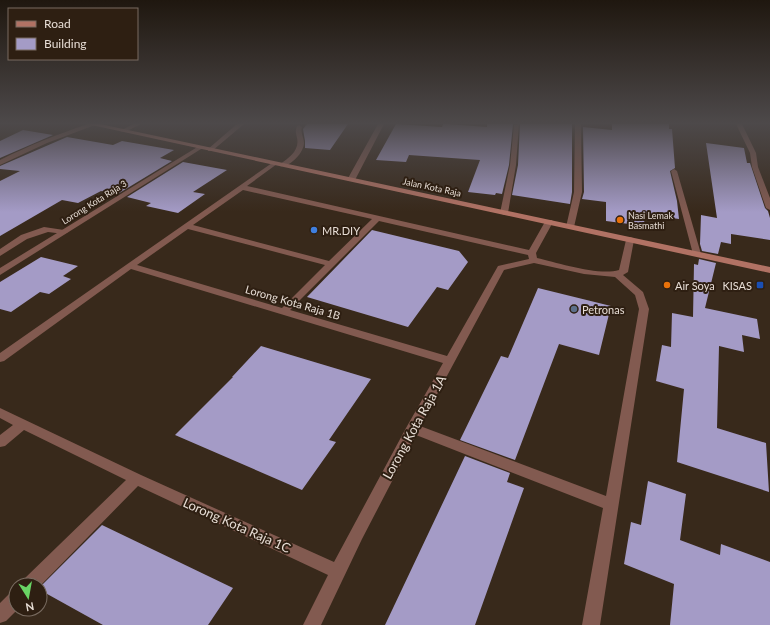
<svg xmlns="http://www.w3.org/2000/svg" width="770" height="625" viewBox="0 0 770 625" font-family="Lato,sans-serif">
<rect width="100%" height="100%" fill="#38291b"/>
<!-- building -->
<path fill="#a49bc6" d="M307 124H348L330 150 305 148V141L303 129Z
M396 124 442 127 443 124H447L487 127V124H513L509 165 502 194 496 193 495 195 468 192 480 160 409 155 406 162 376 160Z
M520 124H572V192L570 204 512 195 518 165Z
M612 124H669V129H672L675 168 670 171 677 201 679 219 643 214 645 226 606 221V202L582 199 584 192 583 127 612 130Z
M23 130 53 135 0 158V141Z
M67 137 113 145 122 141 174 150 160 158 172 161 116 195 101 191 78 203 62 200 0 236V181L20 171 0 169V166Z
M706 143 744 148 747 163H750L765 208 768 211 770 218V240L731 234V244L721 242 718 254 702 251 700 244 701 215 717 218Z
M183 162 227 170 193 192 205 194 178 213 146 206 151 203 127 197Z
M372 230 459 251 468 262 448 290 437 287 408 327 307 297Z
M41 257 78 266 63 276 71 279 49 294 40 292 11 312 0 309V282Z
M699 259 716 263 705 308 757 319 760 339 742 335 744 352 719 346 717 428 766 443 769 492 677 462 684 389 656 381 662 345 671 347 672 313 693 317 694 264 698 265Z
M538 288 611 306 599 355 559 344 515 460 460 440 501 356 508 358Z
M261 346 371 379 329 440 336 442 302 490 175 435 233 377H232Z
M465 456 510 473 507 482 524 488 475 625H385Z
M648 481 686 494 680 540 720 555 721 544 770 562V625H670L674 584 624 564 631 522 641 525Z
M102 525 233 588 208 625H103L40 590V587Z"/>
<g fill="none" stroke-linecap="round" stroke-linejoin="round">
<!-- lane -->
<path fill="#825a50" fill-rule="evenodd" d="M299 125 302 127C300 133 304 137 304 143 304 153 289 168 280 166V164C289 158 300 150 297 138 296 133 295 131 297 126Z
M44 227 64 230 68 232 64 234 48 232 27 239 0 256V249L21 235Z"/>
<!-- street -->
<path fill="#825a50" fill-rule="evenodd" d="M88 124 95 125 47 143 0 165V160C28 146 58 134 88 124Z
M133 124H141L125 132 120 131Z
M237 124H244L212 151H208V149Z
M378 124H384L355 180 349 181 347 180Z
M519 124 516 165 508 213 504 215 500 213 510 165 514 125Z
M575 124H581L582 192 574 227 570 229 566 227 574 192Z
M736 124H742L756 153 758 167 770 198V210L766 208 752 167 750 153Z
M199 146 202 148 201 149 0 275V268Z
M272 163 277 164 247 186 529 250 546 220H552L553 222 536 253 537 258C558 263 599 276 619 270L626 240 630 237 633 238 634 240 628 272 623 275 643 292 649 309 600 625H582L603 508 416 435 362 539 321 625H303L328 575 138 486 40 586 22 585 24 579 126 480 24 430 5 446 0 447V435L13 425 0 418V408L141 475 334 562 406 428 443 363 131 269 4 361 0 362V353ZM243 190 372 219 329 261 193 225ZM379 221 528 255 529 259 498 266 447 356 290 310ZM188 229 325 265 282 308 137 265ZM534 263 584 274 615 277 635 295 639 309 606 496 420 426 504 270Z
M674 169 677 171 701 254 700 256H694L693 254 671 171Z
M16 591V609H18L6 621 0 623V603L10 593Z"/>
<!-- secondary -->
<path fill="#b17264" fill-rule="evenodd" d="M87 124H100L770 267V273Z"/>
</g>
<!-- sky -->
<linearGradient id="sky" x2="0" y2="1"><stop stop-color="#1f170f"/><stop offset="0.58" stop-color="#4d494a"/><stop offset="1" stop-color="#4d494a" stop-opacity="0"/></linearGradient>
<rect width="770" height="212" fill="url(#sky)"/>
<!-- markers -->
<g fill="#e8710a" stroke="#2e1f12" stroke-width="1.5">
<circle cx="620" cy="220" r="4"/>
<circle cx="667" cy="285" r="4"/>
</g>
<circle fill="#3f7fe0" stroke="#2e1f12" stroke-width="1.5" cx="314" cy="230" r="4"/>
<rect fill="#1a4fb4" stroke="#2e1f12" stroke-width="1.5" x="756" y="281" width="8" height="8" rx="2"/>
<circle fill="#5c6f8a" stroke="#2e1f12" stroke-width="1.5" cx="574" cy="309" r="4"/>
<g text-anchor="middle" dominant-baseline="central" stroke-width="4" stroke-linejoin="round" paint-order="stroke">
<!-- far-street labels -->
<g font-size="9" fill="#e7ddd5" stroke="#2e1f12">
<text transform="translate(432 187) rotate(12)">Jalan Kota Raja</text>
<text transform="translate(94 202) rotate(-32)">Lorong Kota Raja 3</text>
</g>
<!-- far-poi labels -->
<g font-size="9" fill="#e7ddd5" stroke="#2e1f12" text-anchor="start">
<text x="628" y="215">Nasi Lemak<tspan x="628" dy="10">Basmathi</tspan></text>
</g>
<!-- poi labels -->
<g font-size="11" fill="#e7ddd5" stroke="#2e1f12" text-anchor="start">
<text x="322" y="230">MR.DIY</text>
<text x="675" y="285">Air Soya</text>
<text x="752" y="285" text-anchor="end">KISAS</text>
<text x="582" y="309">Petronas</text>
</g>
<!-- street labels -->
<g font-size="11" fill="#e7ddd5" stroke="#2e1f12">
<text transform="translate(293 302) rotate(16)">Lorong Kota Raja 1B</text>
</g>
<!-- near-street labels -->
<g font-size="13" fill="#e7ddd5" stroke="#2e1f12">
<text transform="translate(414 427) rotate(-61)">Lorong Kota Raja 1A</text>
<text transform="translate(237 525) rotate(24)">Lorong Kota Raja 1C</text>
</g>
</g>
<!-- legend -->
<rect x="8" y="8" width="130" height="52" fill="#2e1f12" stroke="#786b60"/>
<rect x="16" y="21" width="20" height="6" fill="#b17264" stroke="#786b60"/>
<text x="44" y="28" font-size="12" fill="#e7ddd5">Road</text>
<rect x="16" y="38" width="20" height="12" fill="#a49bc6" stroke="#786b60"/>
<text x="44" y="48" font-size="12" fill="#e7ddd5">Building</text>
<!-- north arrow -->
<g transform="translate(28 597) rotate(169)"><circle r="19" fill="#2e1f12" stroke="#786b60"/>
<path d="M0-3L7 15L0 10L-7 15Z" fill="#69d464"/>
<text y="-6" font-size="11" font-weight="bold" text-anchor="middle" fill="#e7ddd5">N</text>
</g>
</svg>
